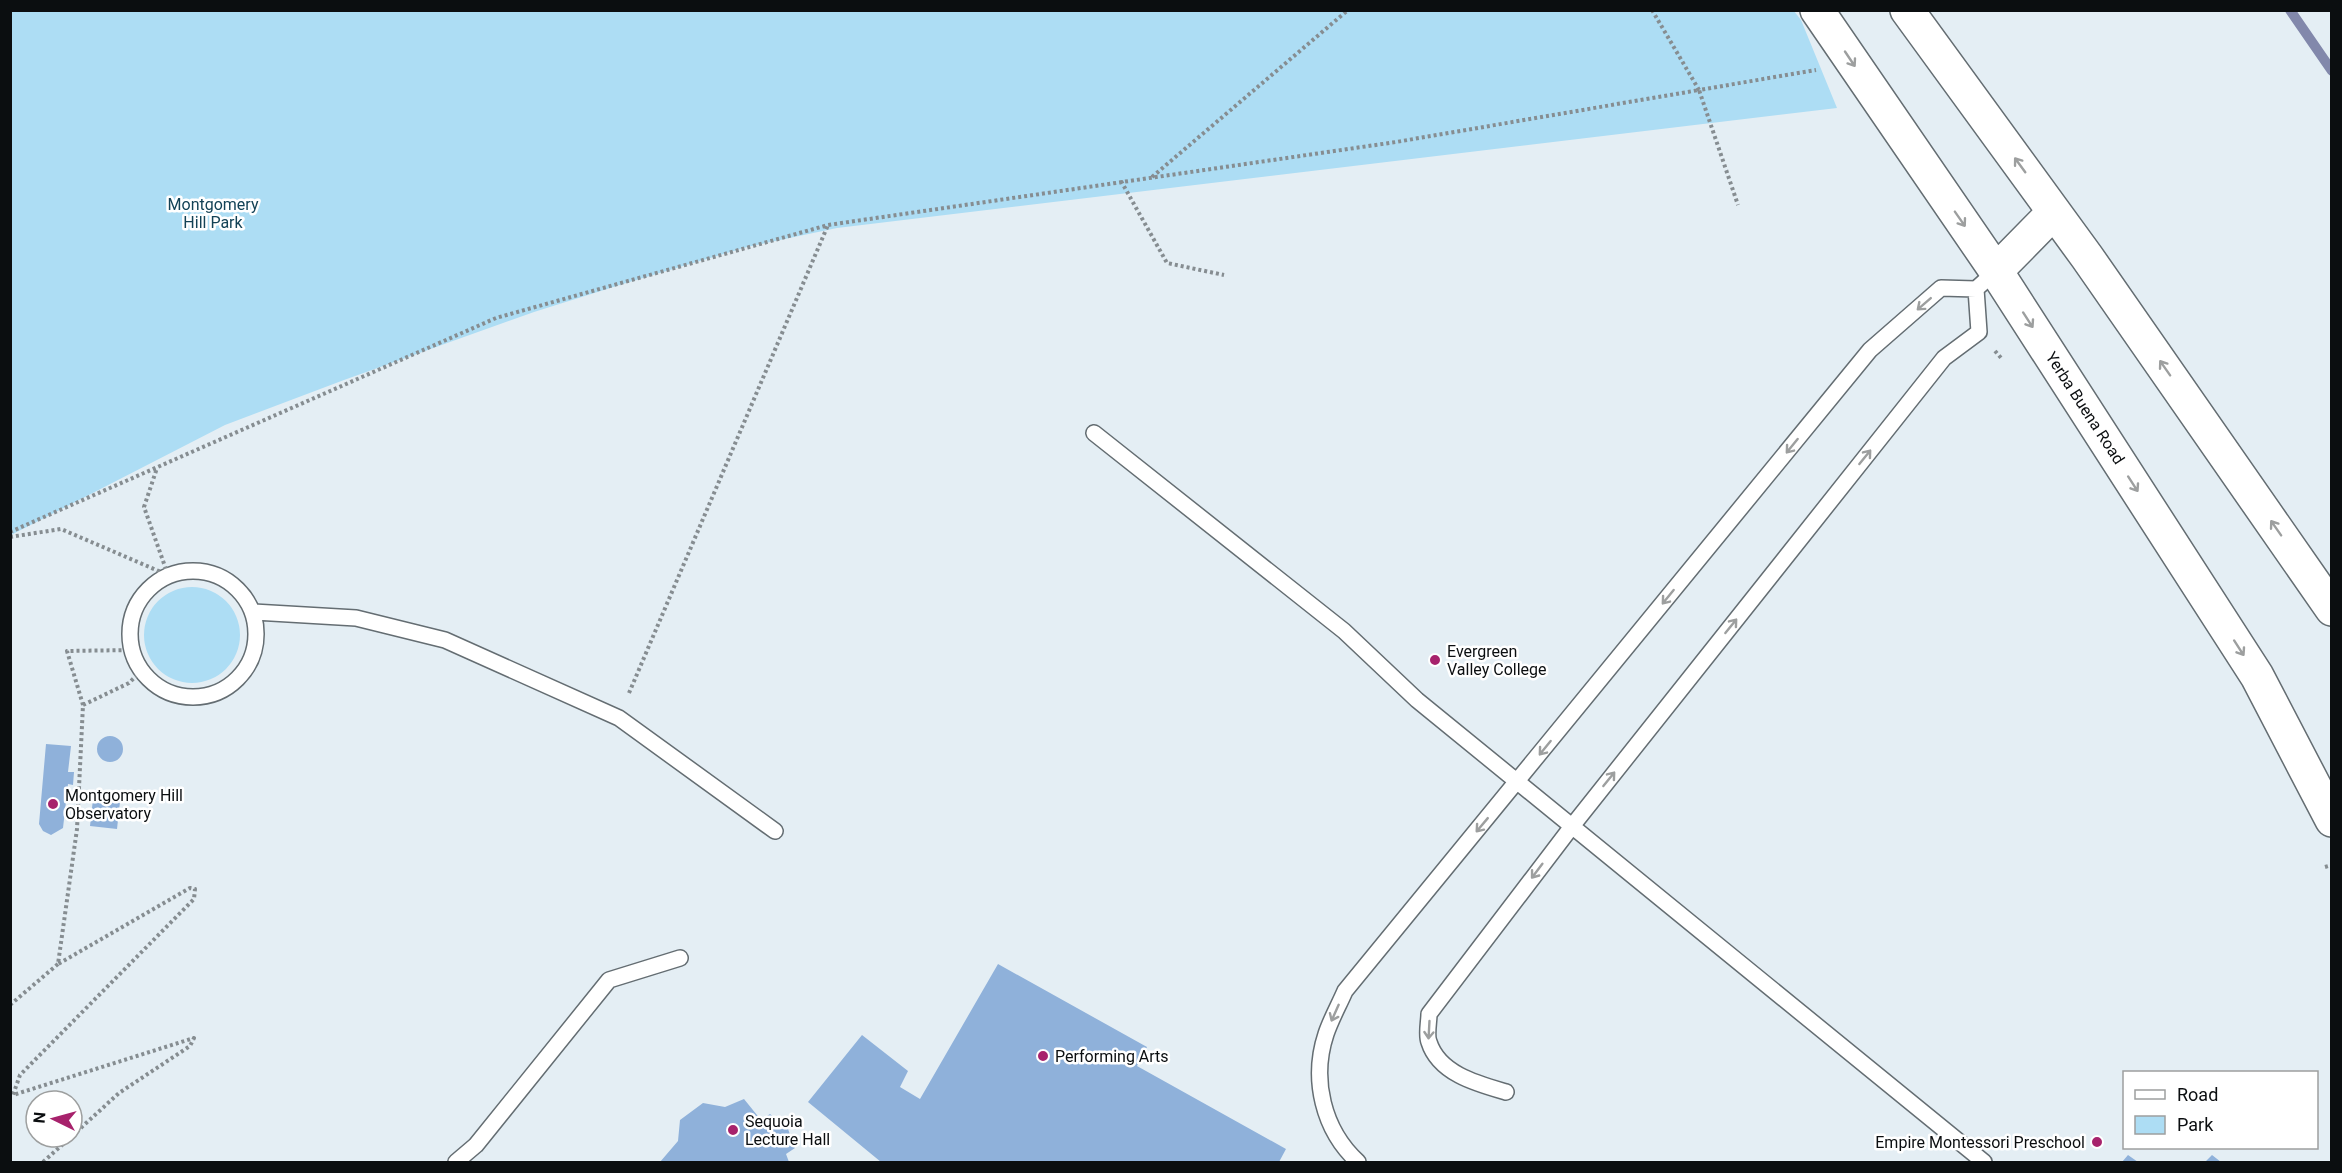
<svg xmlns="http://www.w3.org/2000/svg" width="2342" height="1173" viewBox="0 0 2342 1173" font-family="Roboto,sans-serif">
<rect width="100%" height="100%" fill="#e4eef4"/>
<!-- green -->
<path fill="#adddf4" d="M11 10 1794 11 1801 20 1837 108 837 228 747 247 626 283 534 312 344 380 225 425 11 535Z
M144 635a48 48 0 1 1 96 0a48 48 0 1 1-96 0Z"/>
<g fill="none" stroke-linecap="round" stroke-linejoin="round">
<!-- stream -->
<path stroke="#8288ab" stroke-width="10" d="M2290 10 2332 71"/>
</g>
<!-- building -->
<path fill="#8fb1da" d="M97 749a13 13 0 1 1 26 0a13 13 0 1 1-26 0Z
M46 744 71 746 68 772H74L73 785 68 784 63 828 51 835 43 831 39 824Z
M93 799 120 802 117 829 90 826Z
M998 964 1147 1047 1137 1066 1286 1149 1279 1162H881L808 1102 862 1035 908 1071 900 1087 920 1099Z
M744 1099 761 1120 770 1114 788 1129 795 1148 786 1154 789 1162H660L678 1141 680 1120 703 1103 725 1107Z
M2128 1155 2138 1162H2122Z
M2212 1155 2221 1162H2205Z"/>
<g fill="none" stroke-linecap="round" stroke-linejoin="round">
<defs>
<path id="service" d="M1094 433 1344 631 1417 700 1984 1162
M130 634a63 63 0 1 1 126 0a63 63 0 1 1-126 0Z
M253 612 356 618 445 640 619 718 775 831
M1506 1092C1478 1084 1439 1074 1429 1042 1426 1035 1429 1022 1429 1014L1573 825 1944 358 1979 332 1976 289
M456 1162 476 1145 609 980 680 958
M1358 1162C1323 1130 1311 1079 1326 1034 1331 1019 1339 1005 1345 991L1870 350 1941 288 1976 289 1996 271"/>
<path id="tertiary" d="M1817 10 1996 271 2257 676 2332 820
M1907 10 2087 257 2332 609
M1996 271 2054 212"/>
</defs>
<!-- service casing -->
<use href="#service" stroke="#646d72" stroke-width="18"/>
<!-- tertiary casing -->
<use href="#tertiary" stroke="#646d72" stroke-width="36"/>
<!-- path -->
<path stroke="#868d91" stroke-width="4" stroke-dasharray="3 3" stroke-linecap="butt" d="M1652 10 1699 90 1816 70
M1152 177 1348 10
M1121 181 1167 263 1224 275
M1995 351 2002 359
M10 532 496 318 828 225 1396 142 1699 90 1738 205
M10 537 61 529 168 575 144 507 157 468
M629 693 828 225
M83 705 129 683 141 671
M2325 867 2332 865
M10 1005 58 964
M72 1136 119 1093 190 1046 194 1038 13 1095 20 1075 194 899 195 889 190 888 58 964 77 829 83 705 67 651 131 650
M43 1162 71 1137"/>
<!-- service -->
<use href="#service" stroke="#fff" stroke-width="15"/>
<!-- tertiary -->
<use href="#tertiary" stroke="#fff" stroke-width="33"/>
</g>
<!-- one-way arrows -->
<defs><path id="oneway-shaft" d="M-6 0H5M1.5-3L5.5 0L1.5 3" fill="none" stroke-width="1.6" stroke-linecap="round" stroke-linejoin="round" transform="scale(1.5)"/></defs>
<g stroke="#9d9f9f">
<use href="#oneway-shaft" transform="translate(1850 59) rotate(56)"/>
<use href="#oneway-shaft" transform="translate(2020 165) rotate(-126)"/>
<use href="#oneway-shaft" transform="translate(1960 219) rotate(55)"/>
<use href="#oneway-shaft" transform="translate(1924 304) rotate(139)"/>
<use href="#oneway-shaft" transform="translate(2028 320) rotate(57)"/>
<use href="#oneway-shaft" transform="translate(2165 368) rotate(-125)"/>
<use href="#oneway-shaft" transform="translate(1792 446) rotate(129)"/>
<use href="#oneway-shaft" transform="translate(1865 457) rotate(-51)"/>
<use href="#oneway-shaft" transform="translate(2133 484) rotate(57)"/>
<use href="#oneway-shaft" transform="translate(2276 528) rotate(-125)"/>
<use href="#oneway-shaft" transform="translate(1668 597) rotate(129)"/>
<use href="#oneway-shaft" transform="translate(1731 626) rotate(-51)"/>
<use href="#oneway-shaft" transform="translate(2239 648) rotate(57)"/>
<use href="#oneway-shaft" transform="translate(1545 748) rotate(129)"/>
<use href="#oneway-shaft" transform="translate(1609 779) rotate(-51)"/>
<use href="#oneway-shaft" transform="translate(1482 825) rotate(130)"/>
<use href="#oneway-shaft" transform="translate(1537 871) rotate(127)"/>
<use href="#oneway-shaft" transform="translate(1335 1013) rotate(114)"/>
<use href="#oneway-shaft" transform="translate(1429 1030) rotate(93)"/>
</g>
<!-- markers -->
<g fill="#a7226c" stroke="#fff" stroke-width="2">
<circle cx="1435" cy="660" r="6"/>
<circle cx="53" cy="804" r="6"/>
<circle cx="1043" cy="1056" r="6"/>
<circle cx="733" cy="1130" r="6"/>
<circle cx="2097" cy="1142" r="6"/>
</g>
<g text-anchor="middle" dominant-baseline="central" stroke-width="5" stroke-linejoin="round" paint-order="stroke">
<!-- park labels -->
<g font-size="16" fill="#134256" stroke="#fff">
<text x="213" y="204">Montgomery<tspan x="213" dy="18">Hill Park</tspan></text>
</g>
<!-- street labels -->
<g font-size="16" fill="#0b0e10" stroke="#fff">
<text transform="translate(2085 408) rotate(57)">Yerba Buena Road</text>
</g>
<!-- poi labels -->
<g font-size="16" fill="#0b0e10" stroke="#fff" text-anchor="start">
<text x="1447" y="651">Evergreen<tspan x="1447" dy="18">Valley College</tspan></text>
<text x="65" y="795">Montgomery Hill<tspan x="65" dy="18">Observatory</tspan></text>
<text x="1055" y="1056">Performing Arts</text>
<text x="745" y="1121">Sequoia<tspan x="745" dy="18">Lecture Hall</tspan></text>
<text x="2085" y="1142" text-anchor="end">Empire Montessori Preschool</text>
</g>
</g>
<!-- border -->
<rect width="2342" height="1173" fill="none" stroke="#0b0e10" stroke-width="24"/>
<!-- legend -->
<rect x="2123" y="1071" width="195" height="78" fill="#ffffff" stroke="#9d9f9f" stroke-width="1.5"/>
<rect x="2135" y="1090" width="30" height="9" fill="#ffffff" stroke="#9d9f9f" stroke-width="1.5"/>
<text x="2177" y="1101" font-size="18" fill="#0b0e10">Road</text>
<rect x="2135" y="1116" width="30" height="18" fill="#adddf4" stroke="#9d9f9f" stroke-width="1.5"/>
<text x="2177" y="1131" font-size="18" fill="#0b0e10">Park</text>
<!-- north arrow -->
<g transform="translate(54 1119) rotate(275)"><circle r="28" fill="#ffffff" stroke="#9d9f9f" stroke-width="1.5"/>
<path d="M0-4.5L10 22L0 15L-10 22Z" fill="#a7226c"/>
<text y="-9" font-size="16" font-weight="bold" text-anchor="middle" fill="#0b0e10">N</text>
</g>
</svg>
